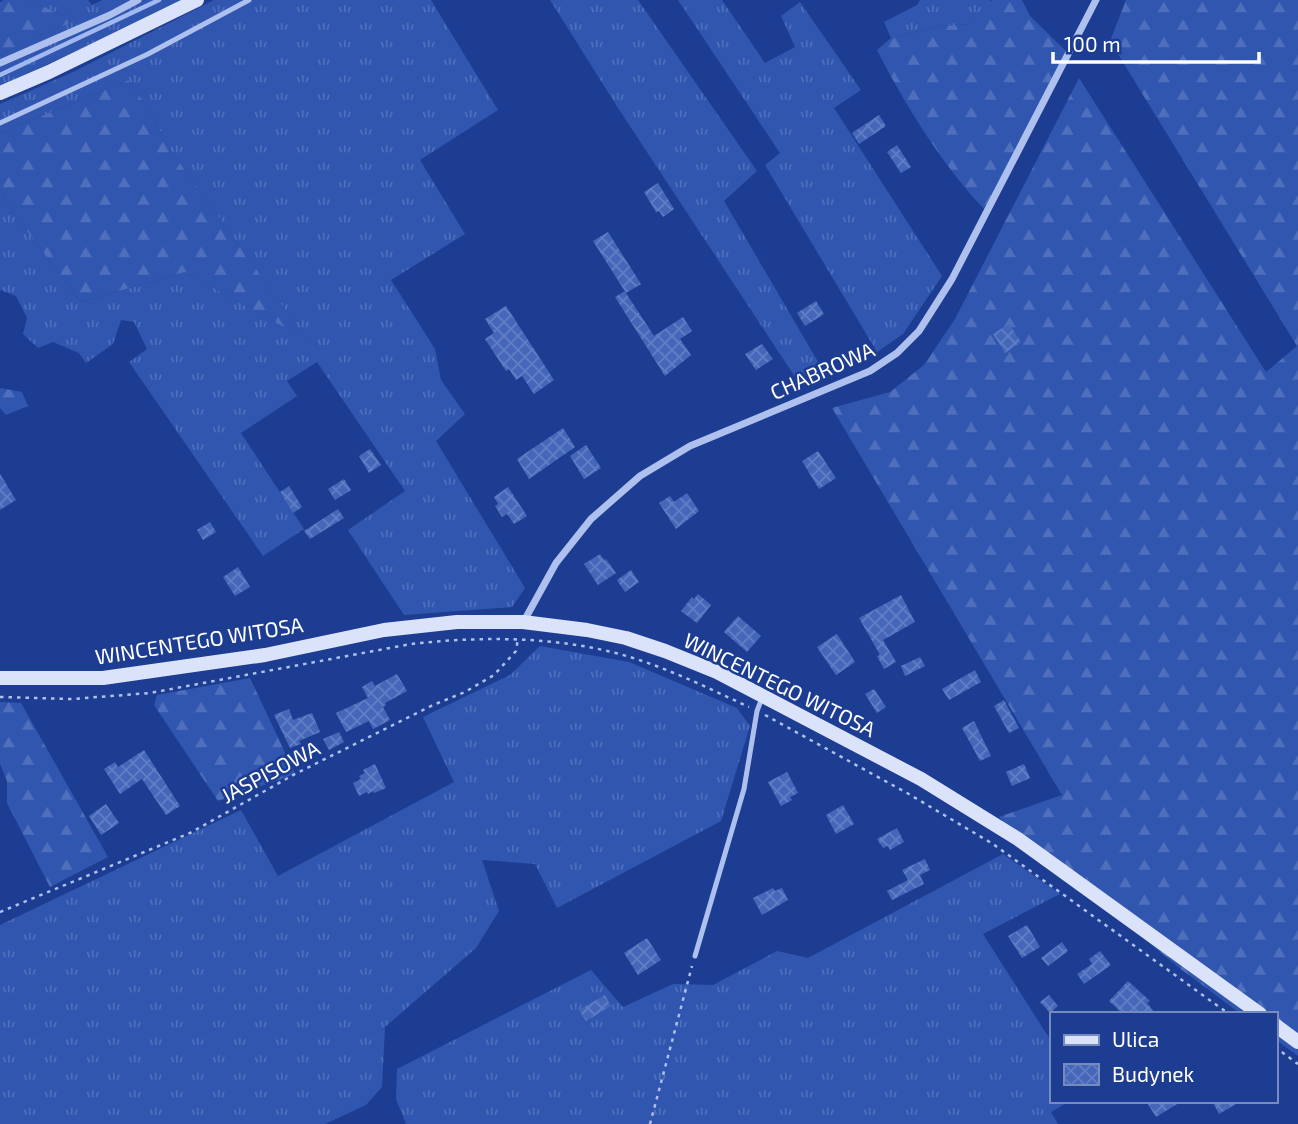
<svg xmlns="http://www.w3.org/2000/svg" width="1298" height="1124" viewBox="0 0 1298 1124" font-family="'Exo 2',sans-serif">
<defs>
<pattern id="grass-tufts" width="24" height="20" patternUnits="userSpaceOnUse" patternTransform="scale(1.75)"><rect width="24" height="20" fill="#3056b0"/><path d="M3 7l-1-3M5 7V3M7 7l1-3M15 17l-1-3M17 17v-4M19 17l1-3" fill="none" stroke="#4f6fbc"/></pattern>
<pattern id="forest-firs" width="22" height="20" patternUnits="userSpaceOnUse" patternTransform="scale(1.75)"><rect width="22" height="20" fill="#3056b0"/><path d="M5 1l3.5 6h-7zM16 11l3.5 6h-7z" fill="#4f6fbc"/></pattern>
<pattern id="building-cross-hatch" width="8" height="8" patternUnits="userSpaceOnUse" patternTransform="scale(1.75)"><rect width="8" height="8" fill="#4567b9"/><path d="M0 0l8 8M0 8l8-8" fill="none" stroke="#617ec4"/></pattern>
</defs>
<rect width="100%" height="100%" fill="#1d3d92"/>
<!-- grass -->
<path fill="url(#grass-tufts)" d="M29 0H88L92 5 102 0H182L146 19 0 86V55L77 19 55 12Z
M214 0H431L498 110 420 160 465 234 391 280 435 349 441 380 465 414 436 441 525 588 512 607 404 615 348 530 405 491 317 362 287 381 297 396 241 433 304 529 263 556 129 362 147 349 134 322 121 320 113 344 86 363 79 353 53 342 38 348 23 334 27 318 16 296 0 290V188L14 214 81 302 185 272 306 339 169 148 152 115 129 80 0 133V104L73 72Z
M550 0H638L757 171 724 201 824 372 801 386 618 108Z
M678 0H722L765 63 795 47 781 16 800 2 861 90 834 108 942 276 903 334 877 352 765 165 780 153Z
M920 0H990L991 2 969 24 939 26 891 38 884 22 917 5Z
M540 646 629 662 737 708 750 726 721 821 557 908 535 864 482 860 499 911 476 948 385 1027 382 1087 366 1105 325 1124H0V925L241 810 278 876 454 782 423 717 510 675Z
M1003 854 1060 894 983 934 1051 1041V1101H1070L1051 1112 1058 1124H406L396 1099 397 1069 591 970 623 1007 673 984 713 985 777 951 808 958Z"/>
<!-- forest -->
<path fill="url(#forest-firs)" d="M4 0H29L55 12 78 19 0 55V2Z
M992 0H1022L1030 16 1069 54 987 212C944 168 905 105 877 50L891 38 939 26 969 24Z
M1126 0H1298V1056L1275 1039V1014H1241L1178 967 1076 881 1018 839 999 817 1062 795 832 408 890 392 924 365 955 319 1079 78 1266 372 1297 346 1110 41Z
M129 80 152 115 169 148 307 340 185 272 81 302 14 214 0 188V133Z
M0 388 22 392 28 406 6 415 0 408Z
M250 678 295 774 218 801 154 705 157 695Z
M0 702 21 703 108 857 50 887 7 803V781L0 764Z"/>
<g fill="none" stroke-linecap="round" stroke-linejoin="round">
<!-- stream -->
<path stroke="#a1b9f0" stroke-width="4.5" d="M0 75 159 0"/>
</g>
<!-- building -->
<path fill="url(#building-cross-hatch)" d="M879 115 886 126 859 144 852 133Z
M897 145 911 167 901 173 887 152Z
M658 183 674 209 663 217 659 211 656 212 644 192Z
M608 232 641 284 626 293 654 336 683 317 692 331 680 339 691 355 665 376 615 297 625 291 626 293 593 241Z
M816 301 824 314 805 326 797 313Z
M506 306 554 380 534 394 522 376 516 380 509 369 506 371 485 339 494 333 485 319Z
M1009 324 1021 342 1005 353 993 334Z
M762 344 773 359 756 370 745 354Z
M563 428 575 447 529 479 517 459Z
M586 445 601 468 584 479 570 456Z
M370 449 381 465 369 473 359 456Z
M818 451 836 478 819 489 802 461Z
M0 474 16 500 0 510Z
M344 479 351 490 335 500 328 489Z
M289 486 302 507 293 513 280 492Z
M508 487 527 516 514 524 507 514 502 517 495 506 498 504 494 497Z
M687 493 699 511 676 529 659 503 670 496 674 502Z
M338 509 344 518 310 539 304 531Z
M210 522 216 532 203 540 197 530Z
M600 554 604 560 606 559 616 573 598 585 584 564Z
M238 567 250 587 235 596 223 577Z
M631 570 639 582 625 592 617 580Z
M698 594 711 605 697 623 681 611 692 597 694 599Z
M901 595 915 622 883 640 896 662 884 669 877 656 880 655 859 618Z
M738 616 761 636 747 652 724 632Z
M837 634 855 662 836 675 817 647Z
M920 657 925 666 905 676 901 666Z
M975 670 981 682 949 700 942 689Z
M397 674 407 691 385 703 386 705 383 707 390 720 373 729 369 721 346 732 336 713 368 698 362 687 372 681 375 686Z
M874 689 886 707 877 713 865 694Z
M1004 700 1019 728 1009 733 994 706Z
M289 709 293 720 312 713 320 732 299 741 301 744 290 748 274 715Z
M974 721 991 756 980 761 962 728Z
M339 732 344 742 329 750 323 739Z
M144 750 180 806 166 815 142 779 120 794 104 769 115 762 118 767Z
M375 764 386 788 374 793 373 791 368 794 367 792 359 796 353 783 361 779 359 776 365 773 363 770Z
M1024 764 1030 778 1012 786 1006 772Z
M787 772 798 793 790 797 792 800 781 806 768 782Z
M106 804 119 823 101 835 89 816Z
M843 805 854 824 836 834 826 815Z
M897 828 904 842 890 850 888 846 883 848 877 839Z
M925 859 930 870 920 875 924 884 892 900 887 891 908 880 902 870Z
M773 888 775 891 782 888 788 900 762 915 753 898Z
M1027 925 1040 947 1022 958 1008 936Z
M647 938 661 960 638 975 624 953Z
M1062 942 1068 951 1048 966 1041 958Z
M1100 951 1111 965 1084 984 1077 974 1092 964 1089 959Z
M1128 981 1150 1001 1147 1003 1156 1014H1123L1109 1001Z
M605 995 611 1006 586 1021 579 1010Z
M1049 995 1058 1006 1050 1013 1040 1002Z
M1146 1101H1182L1156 1117Z
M1212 1101H1241L1219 1114Z"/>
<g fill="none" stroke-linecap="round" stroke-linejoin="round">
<!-- path -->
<path stroke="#aec1ee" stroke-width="2.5" stroke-dasharray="3.5 5" stroke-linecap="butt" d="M0 697 72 699 150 693 411 644C483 636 560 636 630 657 672 670 710 689 749 707
M765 715 907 793 993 844 1229 1014
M0 912 190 833 295 774 433 705 465 692 494 675 516 651 518 638
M1275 1047 1298 1064
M650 1124 692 966"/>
<!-- service -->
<path stroke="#aec1ee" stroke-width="5" d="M0 123 148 54 249 0
M695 956 744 789 757 711 762 698"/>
<!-- minor -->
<path stroke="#aec1ee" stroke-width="7" d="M0 63 110 15 138 0
M524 621 556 563 591 519 640 476 690 446 870 371 897 353 919 331 952 279 1096 0"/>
<!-- secondary -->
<path stroke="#dbe3fa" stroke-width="14" d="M0 93 49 72 197 0
M0 678H103L265 655 384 630 457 622H523L587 630 626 638 665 651 717 672 921 779 1018 839 1260 1014
M1275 1025 1298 1042"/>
</g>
<g text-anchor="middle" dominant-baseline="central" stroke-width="5" stroke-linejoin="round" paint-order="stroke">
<!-- street labels -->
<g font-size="21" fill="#fff" stroke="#1d3d92">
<text transform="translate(822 370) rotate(-24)">CHABROWA</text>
<text transform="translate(199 640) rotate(-9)">WINCENTEGO WITOSA</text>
<text transform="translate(780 684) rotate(26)">WINCENTEGO WITOSA</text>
<text transform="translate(270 771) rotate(-28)">JASPISOWA</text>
</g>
</g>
<!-- legend -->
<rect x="1050" y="1012" width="228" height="91" fill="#1d3d92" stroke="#778bbe" stroke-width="2"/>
<rect x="1064" y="1035" width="35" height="10" fill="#dbe3fa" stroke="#778bbe" stroke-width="2"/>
<text x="1112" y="1047" font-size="21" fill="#ffffff">Ulica</text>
<rect x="1064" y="1064" width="35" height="21" fill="url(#building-cross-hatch)" stroke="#778bbe" stroke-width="2"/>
<text x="1112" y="1082" font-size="21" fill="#ffffff">Budynek</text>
<!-- scale -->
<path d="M1053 52v10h206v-10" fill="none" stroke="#ffffff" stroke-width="3.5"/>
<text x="1064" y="52" font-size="21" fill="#ffffff" stroke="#1d3d92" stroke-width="5" paint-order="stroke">100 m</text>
</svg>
